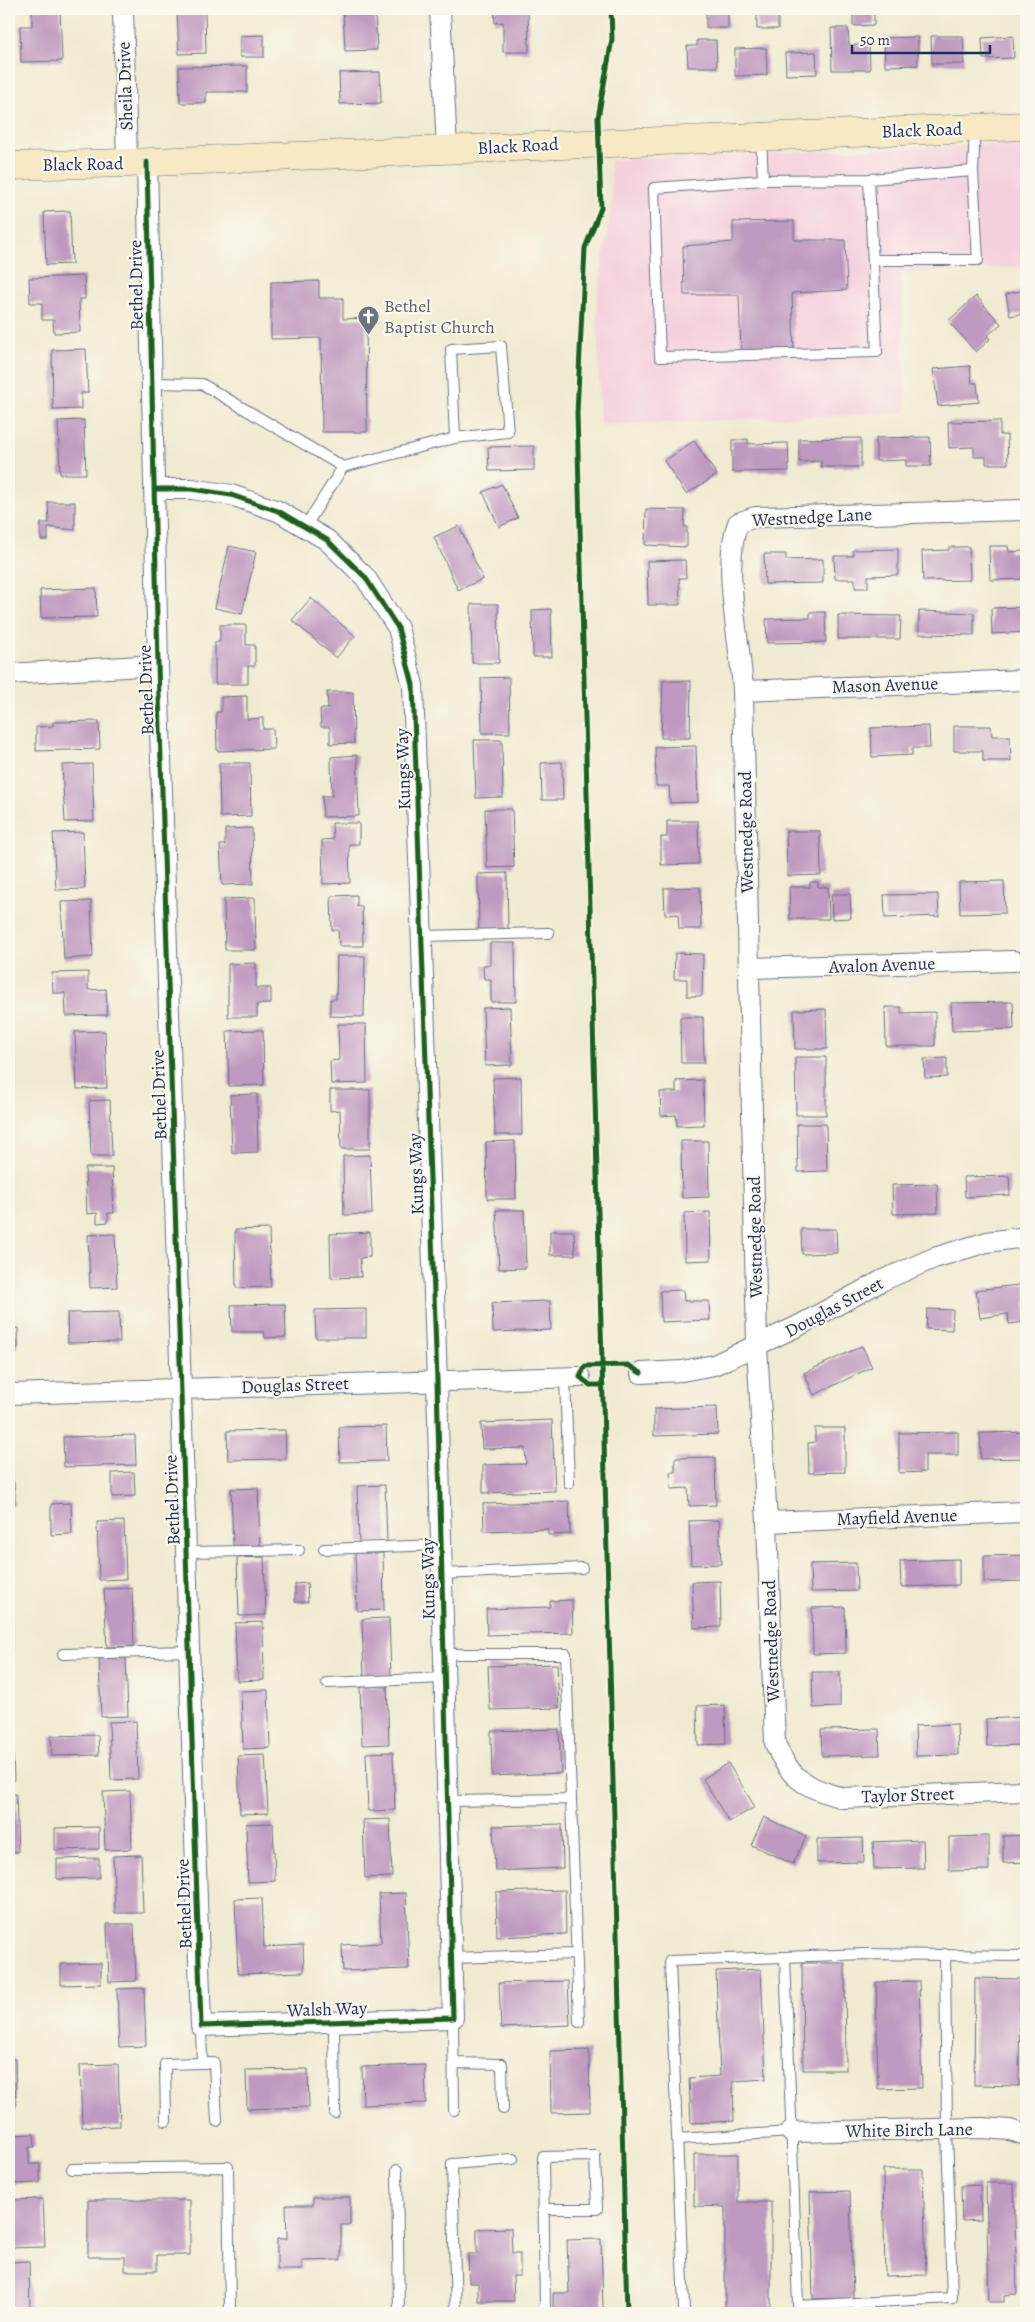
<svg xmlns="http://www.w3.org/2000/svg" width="1035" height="2322" viewBox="0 0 1035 2322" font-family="Alegreya,serif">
<rect width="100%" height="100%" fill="#fbf7ec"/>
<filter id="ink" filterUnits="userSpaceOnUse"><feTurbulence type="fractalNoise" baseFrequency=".02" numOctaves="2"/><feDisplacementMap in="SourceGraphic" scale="10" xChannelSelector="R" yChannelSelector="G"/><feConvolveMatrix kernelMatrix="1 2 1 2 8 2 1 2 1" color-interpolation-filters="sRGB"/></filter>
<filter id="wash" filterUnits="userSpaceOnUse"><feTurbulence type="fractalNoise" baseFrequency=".0096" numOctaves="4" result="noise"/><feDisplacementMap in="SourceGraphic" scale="20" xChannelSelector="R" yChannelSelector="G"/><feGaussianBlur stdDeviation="1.12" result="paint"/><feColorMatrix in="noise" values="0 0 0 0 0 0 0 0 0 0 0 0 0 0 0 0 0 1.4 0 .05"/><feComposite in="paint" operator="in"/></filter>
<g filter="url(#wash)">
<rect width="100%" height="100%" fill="#f0ead0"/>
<!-- built -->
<path fill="#f4cfdd" d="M1026 143V267L901 273 906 413 600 425 597 300 612 202 610 160Z"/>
<g id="blocks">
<!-- building -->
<path fill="#be99c0" d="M32 9H60L62 61 21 62 20 26H32Z
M177 9H205L206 53 179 54Z
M343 9H375L377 50 345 51Z
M494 9H528L529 52H503V22L495 23Z
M706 9H728V28H706Z
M757 9H778V29H757Z
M853 9H874V25L853 26Z
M831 28H848L849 45H869L870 70H832Z
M264 35V57H240V36Z
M931 36H963L964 64H932Z
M1013 36 1014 58 983 59 982 38Z
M918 37V65L885 66 884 38Z
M697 40H716L717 67H688L687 46H697Z
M766 48 767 75 735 76V49Z
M816 52 817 74 786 75 785 53Z
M247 66V92H206V103H180L179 67Z
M380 72 381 103 340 104 339 73Z
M70 211 72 264 46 265 44 212Z
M794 221V240H845L847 290 792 293 794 351 741 353 739 295H684L683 246 733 242V222Z
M84 276 85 299H79L80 332 54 333 53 320H42V303H30L29 278Z
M319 281V298H343V319L366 318 367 432H322L321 338 271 339V282Z
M1026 290V313L1010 316 1006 294Z
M976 296 1001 324 987 336 990 339 976 352 948 321Z
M86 349 88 393H81V409L53 410 52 350Z
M970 366 972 383H977L979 402 938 406 933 369Z
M84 420 86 474H60L58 421Z
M1000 421V435H1007L1008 464H986V457H974V447L949 448 948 422Z
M930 437 931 466H906V460L876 461V438Z
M861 438V467H821V461L799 462V439Z
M748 439V444L788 443 789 471 732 472V440Z
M694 441 717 475 686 494 664 461Z
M534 446V470L489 471 488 447Z
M502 484 518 518 499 527 483 492Z
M48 502H75V530L48 527V540H41V523H49Z
M646 509 685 510 684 526 687 527V547L645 545Z
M459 526 483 579 458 590 434 537Z
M229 546 256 552 242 614 215 608Z
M989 546H1008L1009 552 1026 551V579L990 580Z
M949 547H969L970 580 923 581 922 551 949 550Z
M898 549V575L868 576V588H855V579H835L834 556H853V550Z
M764 554H786V560L823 559V583L765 584Z
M685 560 686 578H679L680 605H648L647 561Z
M96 588 97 617 41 618 40 590Z
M311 598 355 636 336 658 292 620Z
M471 604H498L499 663H472Z
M1026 607V632L992 634 991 608Z
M551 609 552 657H533L532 610Z
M919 611 974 613V635L919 634Z
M810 612H825L826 642 767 643 766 619 810 618Z
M838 615 901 616 900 639H838Z
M220 625H246V645H255V666H248V684H215V642H220Z
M509 677 510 733H482L481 678Z
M663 681H691L690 738H661Z
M327 692H353L354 743 330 744V727H321L320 709H328Z
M247 696V719L263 718V729H273L274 749 217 751 216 712H221V697Z
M99 721 100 749 36 751V727L53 726V722Z
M929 726 930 748H912V755L872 757 871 728Z
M954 726H991L992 736H1010L1011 761H983V751H954Z
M474 740H502L503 797 476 798Z
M696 746 698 802 670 803 669 786H656L655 747Z
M357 755 359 816 323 817 322 796H332L331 757Z
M562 762 563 800H542L541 763Z
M219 763H250L251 816 220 817Z
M92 764 94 821 65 822 62 765Z
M485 809H512L514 867 487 868Z
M667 821H698L699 864 661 865V837H667Z
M332 823H359V844H349L350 883 323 884 322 840 333 839Z
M252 828 253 884 222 885 220 845H225V829Z
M786 831H820L821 875 787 876Z
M83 832 85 889 56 890 53 833Z
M507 873 508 931H479L478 874Z
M1004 881 1005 913 960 914 959 882Z
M810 882H818V887H828L829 919H790L789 887H810Z
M700 887 701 929H679L678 914 665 915 664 888Z
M831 894H850L851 918 832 919Z
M938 894 939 916 885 918 884 895Z
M357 895V906H362L363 946H339L338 930H332L331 896Z
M255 898 256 950H225L224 899Z
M91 901 93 957 64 959 61 902Z
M490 943H515L516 1002H491V979H484L483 965H490Z
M675 953 703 954 702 996H687V979H674Z
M337 956H365L364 1017 330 1016V999H336Z
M256 963V988H271V1004H257V1017H228V964Z
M88 972V990L106 989 107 1015 66 1016 65 993H53L52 973Z
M1013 1002 1014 1029 952 1031 951 1003Z
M510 1007 512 1065 485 1066 483 1008Z
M885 1007H901V1013L935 1012V1046H886Z
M826 1009 827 1049H795L794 1010Z
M680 1017H703L704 1063H681Z
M338 1024H366L367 1083 331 1084 330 1061 339 1060Z
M263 1030 264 1085 229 1086 227 1031Z
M105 1031 107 1088 77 1089 75 1032Z
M795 1057H826V1115H796Z
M947 1058V1077L925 1078 924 1059Z
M521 1077 522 1135H495L493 1078Z
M703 1080 704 1125 677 1126 676 1115 661 1116 660 1092H676V1081Z
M330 1090H370V1149H341L340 1110 330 1111Z
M257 1094 258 1152 232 1153 230 1095Z
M110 1100 112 1156H91L89 1101Z
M1022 1101H1026V1127H1023Z
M797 1124H826L827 1171 798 1172Z
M515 1141 516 1199H487L486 1142Z
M681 1141H708L709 1197 682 1198Z
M370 1155 372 1214 344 1215 343 1156Z
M85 1168H112L114 1213H108V1222L97 1223V1213L87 1214Z
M1009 1176 1010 1195 965 1197 964 1177Z
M937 1184 938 1213 893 1214 892 1185Z
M496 1210H524L526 1268 499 1269Z
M710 1212 711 1260 685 1261 684 1213Z
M269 1229 271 1287 236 1288 235 1230Z
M801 1229H836L837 1253 802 1254Z
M550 1231H574L575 1255H550Z
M370 1232V1257L360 1258 361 1277 331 1278 330 1234Z
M115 1234 117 1287 90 1288 88 1235Z
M1026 1284V1322L1009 1324 1008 1314 980 1318 976 1290Z
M683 1290 684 1301H709L710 1320 661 1322 660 1291Z
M550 1301 551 1330 493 1332 492 1303Z
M285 1304 286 1337 265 1338 264 1332H232L231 1305Z
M366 1309V1338H316L315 1310Z
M927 1309 953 1310 952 1330 926 1329Z
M119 1312 120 1342 68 1343 67 1313Z
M9 1328H18V1348H9Z
M862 1346 872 1367 814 1395 804 1373Z
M717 1407 718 1434 654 1436V1409Z
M552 1420 555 1491 483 1493V1465L526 1464 525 1448 482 1449 481 1423Z
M386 1426 387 1461 340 1462 339 1427Z
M815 1428H845V1472L809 1473 808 1443 815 1442Z
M285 1430 286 1459 228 1460 227 1431Z
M958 1432V1455H925V1472L899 1473V1433Z
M1026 1432V1458L981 1459 980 1433Z
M135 1435 136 1465 64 1467 63 1437Z
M715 1457 716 1505 689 1506 688 1488 671 1489 670 1472H675V1458Z
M134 1472 135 1496 112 1497V1473Z
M9 1482H14V1506H9Z
M385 1485 387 1542 359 1543 357 1486Z
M258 1488 260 1546 233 1547 231 1489Z
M569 1501 570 1534 548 1535V1529L484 1531 483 1504Z
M71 1503 72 1534 51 1535V1504Z
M719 1520 721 1564 691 1565 689 1521Z
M124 1521 126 1579 99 1580 97 1522Z
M355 1553H383L384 1610 357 1611Z
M1026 1555V1581L984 1582V1556Z
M264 1557 266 1615 239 1616 237 1558Z
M959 1559V1585L901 1587 900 1561Z
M856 1563 857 1591 811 1592 810 1564Z
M720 1581 721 1627 694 1628 692 1582Z
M307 1583 308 1602H295V1584Z
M132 1588 134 1646 107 1647 104 1589Z
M9 1591H10L12 1649H9Z
M572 1600 573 1633 487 1635 486 1609 550 1607V1601Z
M845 1607 846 1653 813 1654 812 1608Z
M389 1618 391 1676 364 1677 362 1619Z
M263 1622 264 1680 237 1681 235 1623Z
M126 1658 128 1716 101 1717 99 1659Z
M557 1664 559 1708 490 1710 488 1666Z
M812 1672H840V1707L813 1708Z
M387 1686 389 1744 362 1745 360 1687Z
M268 1690 270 1748 243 1749 241 1691Z
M725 1705 726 1744 698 1745 697 1706Z
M1026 1717V1745L987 1746 986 1719Z
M136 1721 138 1779 111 1780 109 1722Z
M9 1724H12L14 1781 9 1782Z
M957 1724 958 1755 916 1756 915 1726Z
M559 1729 561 1773 492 1776 491 1731Z
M879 1729 880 1755 822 1756 821 1730Z
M98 1735 99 1755 52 1756 51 1736Z
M393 1752 395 1810 368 1811 366 1753Z
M265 1755 268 1813 240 1814 238 1756Z
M728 1763 755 1807 729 1822 703 1779Z
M130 1791 132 1849 105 1850 103 1792Z
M9 1794H16L18 1852H9Z
M764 1817 806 1837 793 1864 751 1845Z
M390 1819 392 1877 365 1878 363 1820Z
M273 1823 275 1881 248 1882 246 1824Z
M562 1824 563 1868 495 1871 493 1826Z
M99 1827V1849L55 1850V1828Z
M1026 1835V1862L1003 1863V1836Z
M989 1836V1870L949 1871V1837Z
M863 1838 864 1862 817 1863V1839Z
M923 1840 924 1868 874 1869 873 1842Z
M141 1855 143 1913H115L113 1856Z
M99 1858V1878L57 1879V1859Z
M565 1890 566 1934 497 1937 496 1892Z
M406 1893 409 1969 343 1971 342 1945 381 1943 379 1894Z
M262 1898 264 1947 303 1945 304 1972 238 1974 235 1899Z
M107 1924H134L136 1981 109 1982Z
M101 1963V1984L61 1985V1964Z
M802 1963H845L846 2070H803Z
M761 1969 766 2079 733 2081 734 2121 691 2123 689 2078 720 2076 716 1971Z
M975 1978 1020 1979 1019 2086 974 2085Z
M568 1981 570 2025 501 2028 499 1983Z
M919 1981 922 2088 878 2089 876 1982Z
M144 1988 146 2046 119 2047 117 1989Z
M589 2050 590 2112 551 2113 550 2051Z
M9 2059H15L16 2107H9Z
M118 2064 120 2126 82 2127 80 2065Z
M425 2065 426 2103 363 2105 362 2067Z
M308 2069 309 2107 247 2109 246 2070Z
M34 2134 35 2147H29V2164H40V2183L9 2184V2135Z
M694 2154H738V2202H771V2311H725V2207L694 2206Z
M883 2169H923L926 2275 885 2276Z
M986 2183H1014L1017 2294 1004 2295V2302H989Z
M980 2185 981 2220 962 2221 961 2186Z
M850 2191 853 2298 813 2299 810 2192Z
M313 2197H350V2225H341V2260L302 2261V2270H277V2239H287L286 2205H313Z
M43 2199 45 2247 9 2248V2200Z
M88 2200H190V2255H157V2271H125V2257H88Z
M511 2228 512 2253H520V2276H513L514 2301H478V2283H469L468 2254H477V2229Z
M601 2239 603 2309 553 2311V2293H569L567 2240Z
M29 2261 30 2313H9V2262Z"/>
</g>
</g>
<g filter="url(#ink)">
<use href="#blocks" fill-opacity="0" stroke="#667086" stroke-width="1"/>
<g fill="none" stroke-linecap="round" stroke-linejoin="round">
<defs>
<path id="lane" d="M761 137 763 180 654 188 660 357 877 352 869 179 973 171 975 130
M763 180 869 179
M873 260H978L973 171
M152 383 202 384 343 467
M305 527 343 467 455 438 451 349 501 346 508 432 455 438
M422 936 549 933
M565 1378 569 1483
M324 1549 441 1545
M187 1552 299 1550
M442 1574 582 1568
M63 1654 190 1651
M444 1654H566L571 1799
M327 1683 444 1678
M448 1801 571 1799 579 2022
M785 1957 798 2306 952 2298 947 2129 945 1954
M451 1958 576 1954
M453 2018 454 2110
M334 2022 335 2113
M202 2063H214L217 2121
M453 2063 502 2064 503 2109
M166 2121 165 2064 202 2063 201 2026
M677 2139 791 2132
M72 2169 228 2167 230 2313
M397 2170 399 2313
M543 2209H597L595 2156 543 2157 545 2313
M684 2309 670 1961 865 1954 1026 1956
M456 2313 452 2164 513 2159"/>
<path id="street" d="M123 9 127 163
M440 9 447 149
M147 162 158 665 201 2026 453 2018 437 1381 413 685 398 628 365 577 327 540 278 511 231 495 192 489H154
M1026 510 755 517 738 523C721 567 741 643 743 691L757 1346 767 1522 775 1743C789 1779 806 1788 843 1798L1026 1791
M9 674 158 665
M743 691 1026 680
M749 968 1014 961
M641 1373 682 1371 714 1365 798 1326 881 1281 934 1258 987 1242 1026 1237
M9 1394 580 1377
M767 1522 1026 1512
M791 2132 983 2128 1010 2130 1026 2135"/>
<path id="secondary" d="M9 166 127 163 1026 126"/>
</defs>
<!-- lane casing -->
<use href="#lane" stroke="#667086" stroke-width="12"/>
<!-- street casing -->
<use href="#street" stroke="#667086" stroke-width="22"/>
<!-- secondary casing -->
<use href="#secondary" stroke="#667086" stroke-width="29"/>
<!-- lane -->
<use href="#lane" stroke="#fff" stroke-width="10"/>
<!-- street -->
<use href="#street" stroke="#fff" stroke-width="20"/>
<!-- secondary -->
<use href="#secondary" stroke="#f6e9c3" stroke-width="28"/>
<defs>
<path id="cycleway" d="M611 9 612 39 598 118 601 208 585 248 577 413 627 2313
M147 162 158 665 201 2026 453 2018 437 1381 413 685 398 628 365 577 327 540 278 511 231 495 192 489H154
M603 1385H590L580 1377 585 1366 628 1365 641 1373"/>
</defs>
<!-- cycleway casing -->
<use href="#cycleway" stroke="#fbf7ec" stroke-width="8"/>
<!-- cycleway -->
<use href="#cycleway" stroke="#1b5e20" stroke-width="5"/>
</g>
</g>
<!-- icons -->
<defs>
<symbol id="church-pin" viewBox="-11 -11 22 30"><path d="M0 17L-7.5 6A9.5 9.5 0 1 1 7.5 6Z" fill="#6b7280" stroke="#fbf7ec"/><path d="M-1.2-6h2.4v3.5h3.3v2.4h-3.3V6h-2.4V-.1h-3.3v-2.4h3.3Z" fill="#fff"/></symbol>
</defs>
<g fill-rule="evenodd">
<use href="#church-pin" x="356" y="304" width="25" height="34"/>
</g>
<g text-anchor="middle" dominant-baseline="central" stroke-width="4.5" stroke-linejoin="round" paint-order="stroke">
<!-- street labels -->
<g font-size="18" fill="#1b2f5e" stroke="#fbf7ec">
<text transform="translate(125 86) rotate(-92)">Sheila Drive</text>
<text transform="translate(922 130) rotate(-2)">Black Road</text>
<text transform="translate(518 146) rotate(-3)">Black Road</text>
<text transform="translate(83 164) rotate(-1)">Black Road</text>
<text transform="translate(136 285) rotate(-91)">Bethel Drive</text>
<text transform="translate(812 517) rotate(-3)">Westnedge Lane</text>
<text transform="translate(885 685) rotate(-2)">Mason Avenue</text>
<text transform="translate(146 690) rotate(-92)">Bethel Drive</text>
<text transform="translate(403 769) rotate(-92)">Kungs Way</text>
<text transform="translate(746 832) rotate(-91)">Westnedge Road</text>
<text transform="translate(882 965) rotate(-2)">Avalon Avenue</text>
<text transform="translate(159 1095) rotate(-92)">Bethel Drive</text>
<text transform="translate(416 1174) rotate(-92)">Kungs Way</text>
<text transform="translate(755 1237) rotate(-91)">Westnedge Road</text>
<text transform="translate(834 1307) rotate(-28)">Douglas Street</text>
<text transform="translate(295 1385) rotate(-2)">Douglas Street</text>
<text transform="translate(172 1500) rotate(-92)">Bethel Drive</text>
<text transform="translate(897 1517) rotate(-2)">Mayfield Avenue</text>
<text transform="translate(428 1579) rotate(-91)">Kungs Way</text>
<text transform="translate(771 1641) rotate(-92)">Westnedge Road</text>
<text transform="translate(908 1795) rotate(-2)">Taylor Street</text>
<text transform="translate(184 1904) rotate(-92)">Bethel Drive</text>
<text transform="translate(327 2009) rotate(-2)">Walsh Way</text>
<text transform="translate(909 2130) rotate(-1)">White Birch Lane</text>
</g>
<!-- worship labels -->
<g font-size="18" fill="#5b616d" stroke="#fbf7ec" text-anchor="start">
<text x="384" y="306">Bethel<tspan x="384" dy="21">Baptist Church</tspan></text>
</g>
</g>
<!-- margin -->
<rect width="1035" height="2322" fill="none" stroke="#fbf7ec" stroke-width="30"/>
<!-- scale -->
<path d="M852 45v8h138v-8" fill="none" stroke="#1b2f5e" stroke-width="2.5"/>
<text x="860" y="45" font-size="15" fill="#1b2f5e" stroke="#fbf7ec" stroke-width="4" paint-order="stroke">50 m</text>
</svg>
